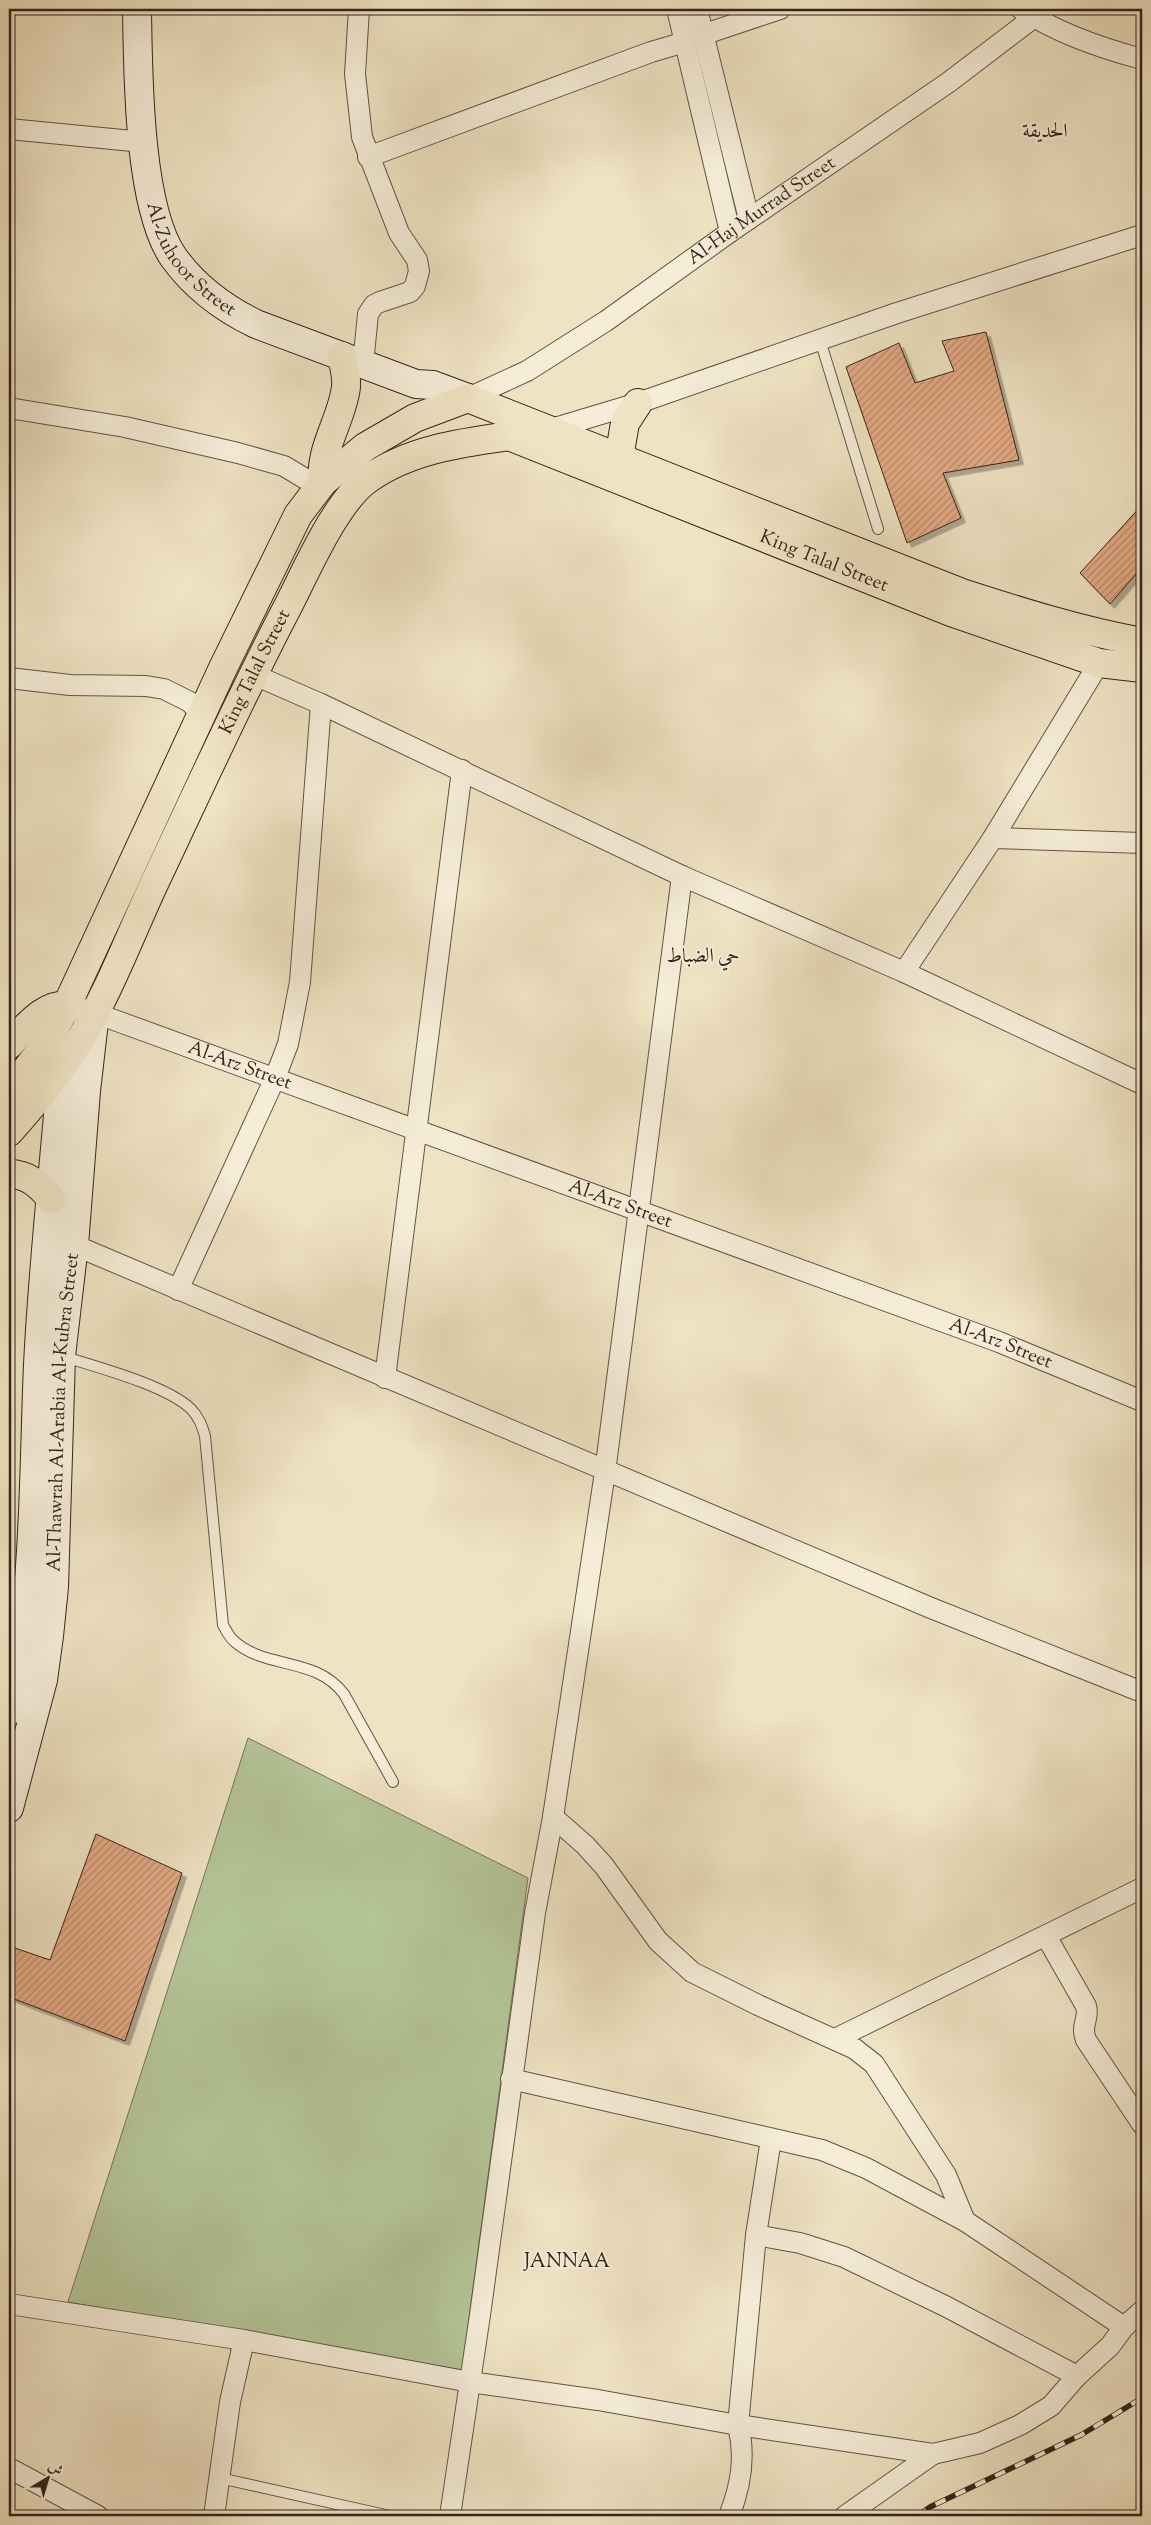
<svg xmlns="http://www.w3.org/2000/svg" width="1151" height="2525" viewBox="0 0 1151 2525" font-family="'Sorts Mill Goudy',Amiri,serif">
<defs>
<pattern id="building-hatch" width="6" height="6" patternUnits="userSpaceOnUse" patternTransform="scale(1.25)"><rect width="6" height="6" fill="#e4ab85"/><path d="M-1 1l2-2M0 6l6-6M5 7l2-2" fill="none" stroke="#ba8b6c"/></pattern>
<filter id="shadow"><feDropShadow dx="4.5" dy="4.5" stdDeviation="0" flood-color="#0004"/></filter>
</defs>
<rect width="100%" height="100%" fill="#efe3c3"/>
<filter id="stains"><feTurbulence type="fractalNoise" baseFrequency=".004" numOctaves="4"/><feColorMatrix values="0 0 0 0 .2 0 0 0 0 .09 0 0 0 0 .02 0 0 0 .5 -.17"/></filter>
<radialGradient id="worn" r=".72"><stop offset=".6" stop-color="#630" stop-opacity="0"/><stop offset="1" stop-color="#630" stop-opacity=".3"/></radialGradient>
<!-- green -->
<path fill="#b4c598" stroke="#74745a" d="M248 1738 528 1878 462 2370 68 2302Z"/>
<!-- building -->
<path fill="url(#building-hatch)" stroke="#35231c" filter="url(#shadow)" d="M986 332 1019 460 943 473 961 518 907 543 846 367 899 343 915 383 954 371 942 341Z
M1142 505V567L1110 604 1080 573Z
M96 1834 182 1873 125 2041 9 1997V1946L50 1960Z"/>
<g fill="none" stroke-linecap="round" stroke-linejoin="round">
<defs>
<path id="lane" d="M820 340 878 529
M62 1356C96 1367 166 1385 191 1409 199 1417 202 1426 205 1436L223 1625C226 1630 229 1637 234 1641 266 1670 315 1656 344 1694L393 1782
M220 2478 390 2516"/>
<g id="street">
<path d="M359 9 355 74 362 137 399 233 417 260 419 271 415 286 410 292 380 302 374 305 368 314 363 364"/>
<path d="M677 9 730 232"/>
<path d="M697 9 749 219"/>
<path d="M1021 9C1057 33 1101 48 1142 59"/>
<path d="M702 35 780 9"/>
<path d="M9 129 143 142"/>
<path d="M368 157 651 52 685 42"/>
<path id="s1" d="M468 398 527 371 606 321 730 232 949 82 1045 9"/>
<path d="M9 408 125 427 238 453 284 466 319 487"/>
<path d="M548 430 638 403 897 313 1142 235"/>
<path d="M252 674 321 704 682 876 904 972 1142 1084"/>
<path d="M9 678 70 685 146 686 164 689 190 702 201 714"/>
<path d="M993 838 1142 843"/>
<path d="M904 972 993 838 1099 663"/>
<path id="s2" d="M95 1013 999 1342 1142 1401"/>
<path d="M74 1245 931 1608 1142 1692"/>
<path d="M178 1290 275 1078 288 1044 300 982 321 704"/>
<path d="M385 1378 462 770"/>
<path d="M553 1817 585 1845 604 1866 658 1941 692 1972 758 2005 855 2049 874 2064 946 2175 965 2221"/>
<path d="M1046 1936 1086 2006C1090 2019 1080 2024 1086 2040L1142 2124"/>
<path d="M835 2039 1142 1888"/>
<path d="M511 2079 822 2150 866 2168 965 2221 1124 2327"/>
<path d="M756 2235 800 2243 844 2257 947 2307 1077 2376"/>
<path d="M9 2304 244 2340 470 2382 598 2400 738 2425 933 2454 980 2443 1020 2425 1051 2406 1077 2376 1110 2346 1124 2327 1142 2311"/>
<path d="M9 2468 98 2516"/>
<path d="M214 2516 230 2402 244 2340"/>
<path d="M450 2516 480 2315 535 1913 553 1817 605 1472 682 876"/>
<path d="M729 2516C741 2486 746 2457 738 2425L756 2235 771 2139"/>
<path d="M845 2516 933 2454"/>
</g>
<g id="secondary">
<path id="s3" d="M137 9C138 72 138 208 174 258 195 287 225 309 256 324L416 384 433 385 468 398"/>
<path d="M9 1711C36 1598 33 1481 38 1365 43 1262 55 1159 63 1056"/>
<path id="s4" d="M9 1808 43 1680 49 1636 54 1587 61 1356 74 1245 86 1091 95 1013"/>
</g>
<g id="primary">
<path id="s5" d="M509 436 951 612 1099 663 1142 668"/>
<path d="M619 458 625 423 638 403"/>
<path d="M323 482C319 449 342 420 346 387 347 377 344 366 342 356"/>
<path d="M9 1045C26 1027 47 999 74 1007"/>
<path d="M9 1092 46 1044 67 1005 223 668 298 515 323 482 365 447 415 418 468 398 962 593C1021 612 1081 631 1142 642"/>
<path id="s6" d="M9 1132C34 1104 58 1075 78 1043 108 994 129 938 153 886 197 793 239 700 286 610 305 574 335 502 368 479 420 442 487 441 548 430"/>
<path d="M9 1174C28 1174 40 1185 51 1199"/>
</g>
</defs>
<!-- lane casing -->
<use href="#lane" stroke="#645346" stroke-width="12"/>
<!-- street casing -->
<use href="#street" stroke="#645346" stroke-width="22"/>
<!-- secondary casing -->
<use href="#secondary" stroke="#35231c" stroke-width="30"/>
<!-- primary casing -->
<use href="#primary" stroke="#35231c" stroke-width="30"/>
<!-- lane -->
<use href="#lane" stroke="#f5edd8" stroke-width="10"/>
<!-- street -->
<use href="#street" stroke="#f5edd8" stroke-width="20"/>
<!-- secondary -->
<use href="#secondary" stroke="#f5edd8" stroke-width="28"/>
<!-- primary -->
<use href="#primary" stroke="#efe3c3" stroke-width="28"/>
<defs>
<path id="rail" d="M917 2516 930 2507 1081 2435 1142 2398"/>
</defs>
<!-- rail casing -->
<use href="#rail" stroke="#35231c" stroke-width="5.5"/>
<!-- rail -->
<use href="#rail" stroke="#f5edd8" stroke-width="4" stroke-dasharray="11" stroke-linecap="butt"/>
</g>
<g text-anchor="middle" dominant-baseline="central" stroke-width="4" stroke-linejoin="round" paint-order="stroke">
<!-- street labels -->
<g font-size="19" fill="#35231c" stroke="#f5edd8">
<text stroke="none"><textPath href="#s1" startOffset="349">Al-Haj Murrad Street</textPath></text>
<text stroke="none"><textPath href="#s3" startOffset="265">Al-Zuhoor Street</textPath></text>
<text stroke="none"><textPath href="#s5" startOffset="339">King Talal Street</textPath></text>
<text stroke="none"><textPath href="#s6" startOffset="524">King Talal Street</textPath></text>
<text stroke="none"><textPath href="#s2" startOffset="154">Al-Arz Street</textPath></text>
<text stroke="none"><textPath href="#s2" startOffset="559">Al-Arz Street</textPath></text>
<text stroke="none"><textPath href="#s2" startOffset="964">Al-Arz Street</textPath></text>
<text stroke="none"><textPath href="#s4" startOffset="401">Al-Thawrah Al-Arabia Al-Kubra Street</textPath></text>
</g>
<!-- neighbourhood labels -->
<g font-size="20" fill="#35231c" stroke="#f5edd8">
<text x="1045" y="132">الحديقة</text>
<text x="703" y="957">حي الضباط</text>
<text x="567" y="2262">JANNAA</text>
</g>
</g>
<!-- margin -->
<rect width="1151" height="2525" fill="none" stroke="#efe3c3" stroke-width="30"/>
<rect x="10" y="10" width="1131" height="2505" fill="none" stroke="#35231c" stroke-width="2.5"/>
<rect x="15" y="15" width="1121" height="2495" fill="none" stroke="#35231c"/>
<!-- north arrow -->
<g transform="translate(48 2478) rotate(38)" stroke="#f5edd8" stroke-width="4" paint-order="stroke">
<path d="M0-4L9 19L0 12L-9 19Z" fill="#35231c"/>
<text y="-8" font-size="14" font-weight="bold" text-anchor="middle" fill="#35231c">ش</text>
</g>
<rect width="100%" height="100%" filter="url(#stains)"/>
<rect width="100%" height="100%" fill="url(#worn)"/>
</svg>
